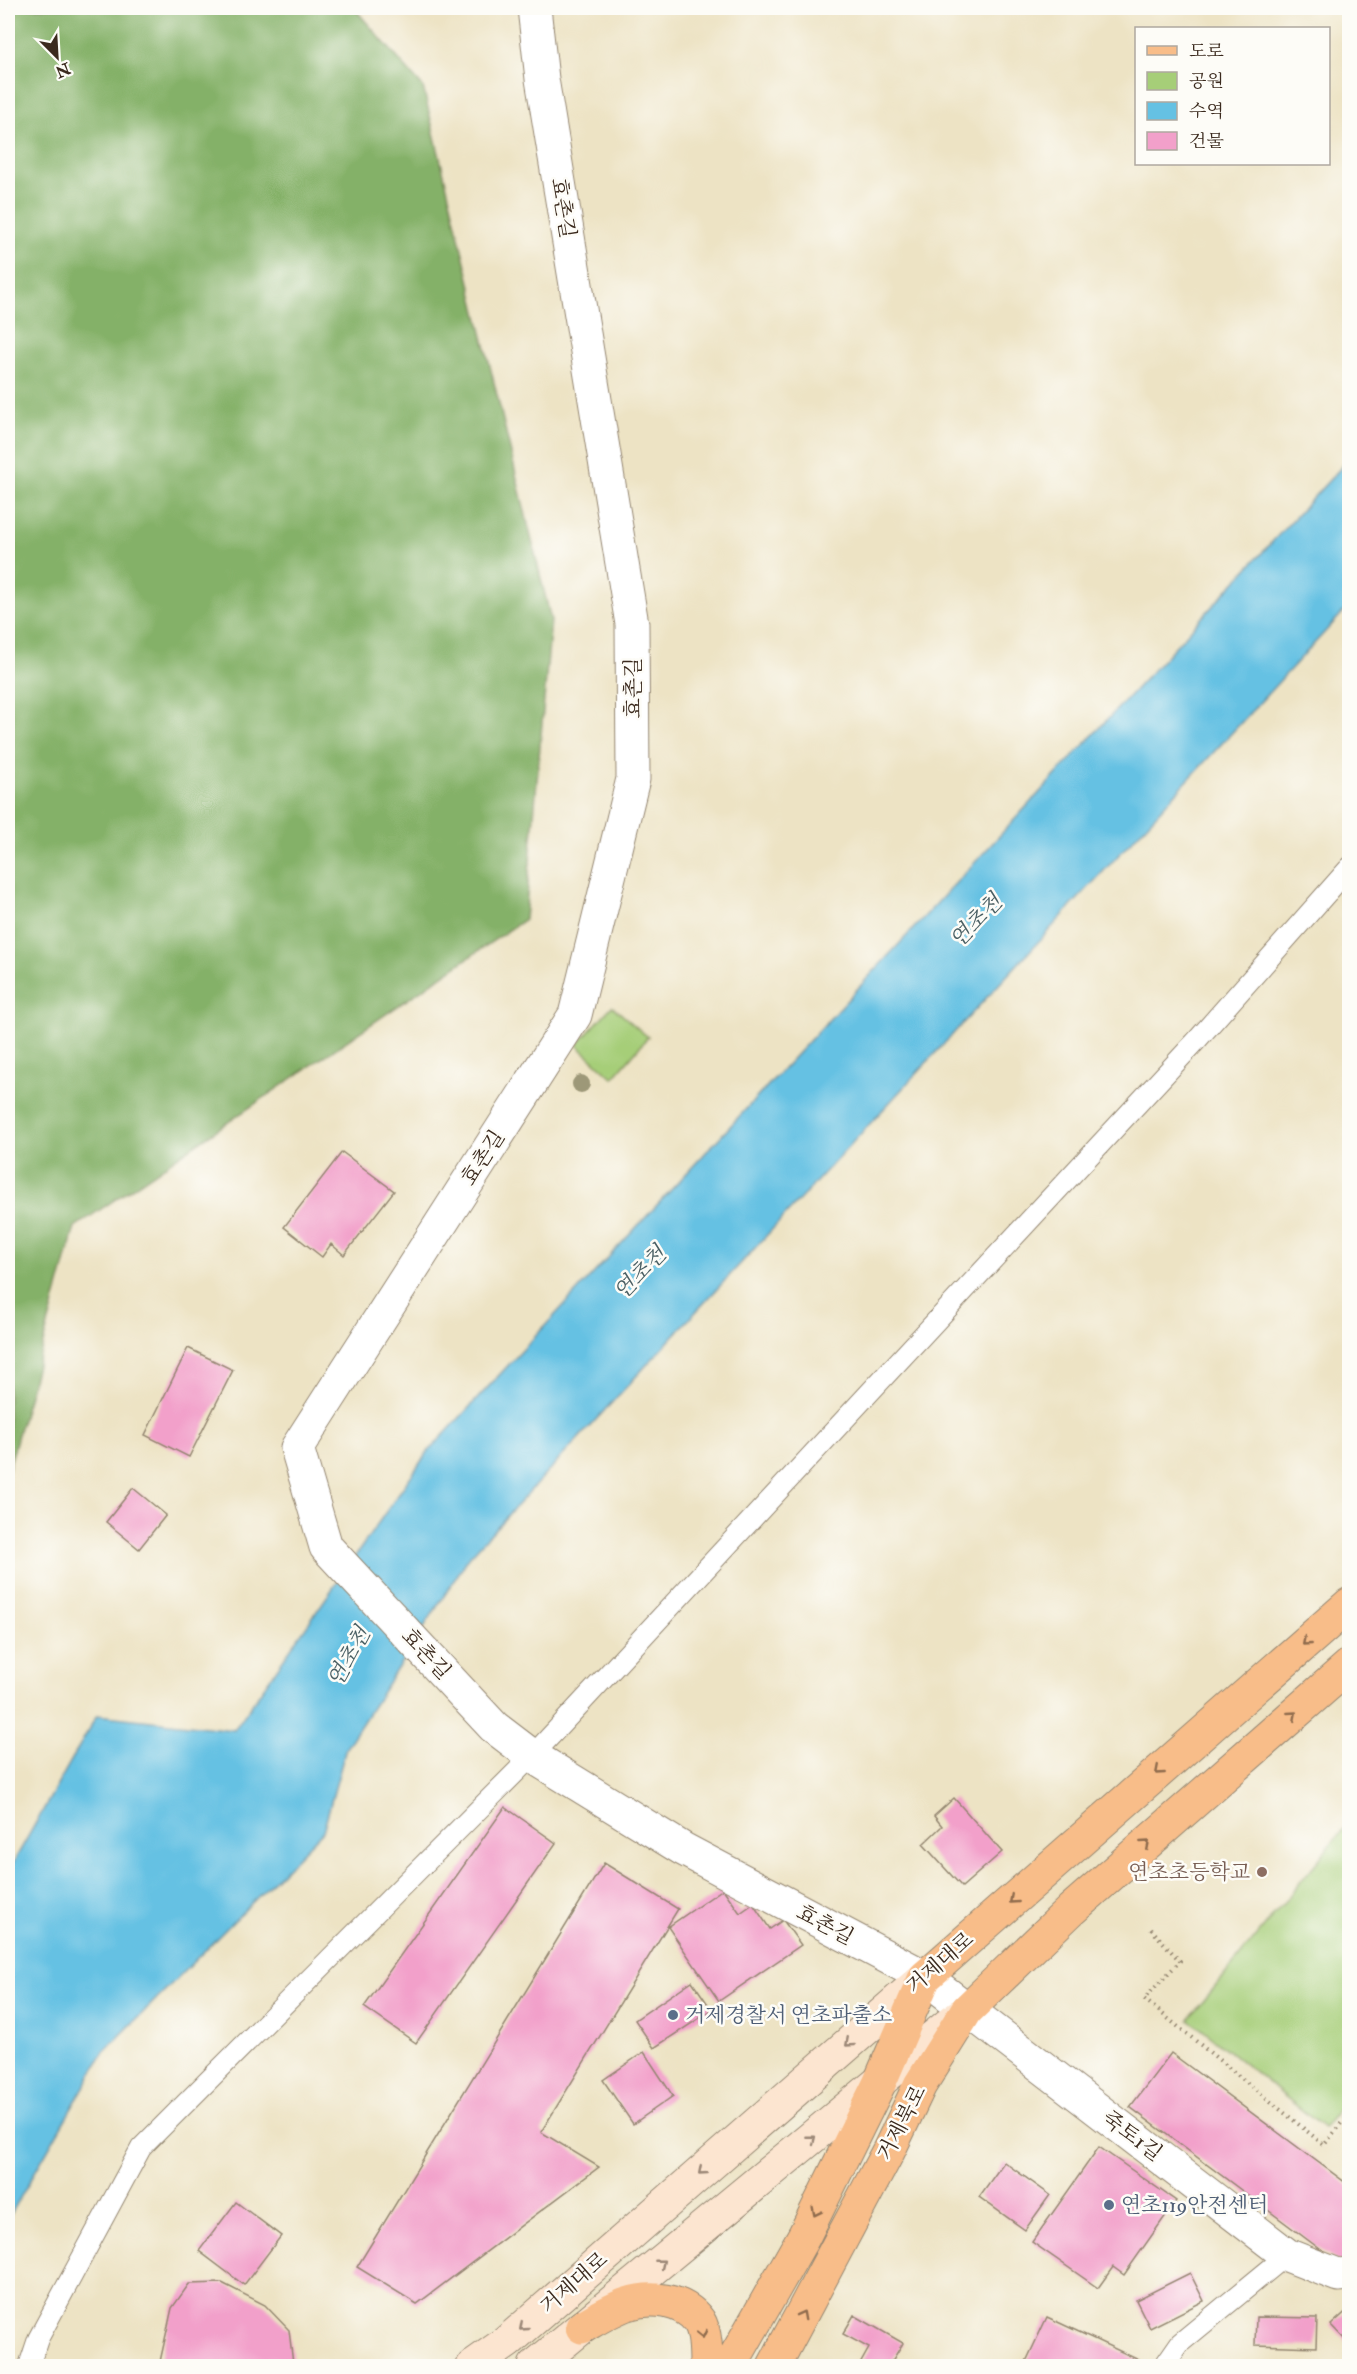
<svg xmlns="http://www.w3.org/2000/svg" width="1357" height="2374" viewBox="0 0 1357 2374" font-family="'IM FELL Double Pica','Noto Serif KR',serif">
<rect width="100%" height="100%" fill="#fdfcf7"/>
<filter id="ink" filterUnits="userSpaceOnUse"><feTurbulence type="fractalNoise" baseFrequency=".0167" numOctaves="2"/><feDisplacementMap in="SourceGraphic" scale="12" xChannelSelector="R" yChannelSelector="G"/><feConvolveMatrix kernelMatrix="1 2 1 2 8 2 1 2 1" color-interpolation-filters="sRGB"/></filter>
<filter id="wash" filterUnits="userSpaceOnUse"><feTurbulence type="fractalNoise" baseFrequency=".008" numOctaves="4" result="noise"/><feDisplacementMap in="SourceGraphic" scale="24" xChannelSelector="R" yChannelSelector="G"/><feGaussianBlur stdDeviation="1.35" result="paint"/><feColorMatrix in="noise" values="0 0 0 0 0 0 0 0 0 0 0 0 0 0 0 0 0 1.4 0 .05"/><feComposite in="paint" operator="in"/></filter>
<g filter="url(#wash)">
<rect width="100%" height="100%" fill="#ede3c4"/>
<!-- green -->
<path fill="#a6ce78" stroke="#707c4b" stroke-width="1.5" d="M612 1006 648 1037 613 1078 577 1045Z
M1349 1822V2096L1324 2128 1189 2019Z"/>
<!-- forest -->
<path fill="#84b168" stroke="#606e43" stroke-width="1.5" d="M8 8H354L423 87 551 620 525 919 75 1227 8 1471Z"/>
<!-- water -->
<path fill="#65c1e3" stroke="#507680" stroke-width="1.5" d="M1349 459V606L469 1557 346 1748 323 1831 104 2052 8 2219V1872L97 1715 234 1730 427 1453Z"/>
<g id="blocks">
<!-- building -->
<path fill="#f2a0ca" d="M342 1152 394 1191 344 1255 331 1244 322 1257 284 1227Z
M188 1348 233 1370 189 1457 145 1435Z
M133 1488 166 1515 139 1549 106 1522Z
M954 1798 1002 1852 962 1887 923 1844 942 1826 934 1816Z
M505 1807 556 1843 416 2043 364 2007Z
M604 1863 678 1909 541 2132 599 2167 417 2304 357 2267Z
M723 1889 740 1913 753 1904 770 1929 783 1920 801 1945 719 2001 668 1927Z
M692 1981 712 2010 654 2048 635 2020Z
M644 2052 673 2096 633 2124 603 2080Z
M1171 2053 1350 2186V2252L1340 2264 1130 2107Z
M1099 2147 1176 2201 1124 2275 1113 2267 1098 2288 1032 2242Z
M1004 2162 1050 2195 1025 2230 979 2197Z
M236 2202 281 2236 244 2285 199 2251Z
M1190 2273 1204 2301 1150 2328 1136 2300Z
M222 2283 265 2305 289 2330 293 2364 288 2366H159L172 2308 189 2284Z
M1350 2308V2345L1331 2325Z
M854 2315 903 2343 889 2366H859L869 2348 843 2334Z
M1047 2317 1139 2360 1136 2366H1024Z
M1256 2317 1317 2318 1316 2347 1255 2345Z"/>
</g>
</g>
<g filter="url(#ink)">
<use href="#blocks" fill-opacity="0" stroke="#948671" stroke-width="1.5"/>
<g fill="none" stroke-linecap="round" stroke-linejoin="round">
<defs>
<path id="lane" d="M29 2366 38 2339 141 2148 532 1756 1197 1040 1350 867
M1164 2366 1180 2343 1287 2255"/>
<path id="street" d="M534 8 542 79 632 624 633 779 575 1015 297 1448 326 1547 494 1727 532 1756 683 1849 925 1977 1287 2255 1338 2275 1350 2274"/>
<path id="secondary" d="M473 2366 507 2342 925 1977
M535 2366 959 2016"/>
<path id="primary" d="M582 2327C596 2319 612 2309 627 2304 651 2296 683 2299 699 2321 706 2332 706 2354 706 2366
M730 2366 804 2236 879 2084 925 1977 1350 1604
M774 2366 889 2150 920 2085 967 2010 1071 1910 1350 1665"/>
</defs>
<!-- lane casing -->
<use href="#lane" stroke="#948671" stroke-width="22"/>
<!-- street casing -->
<use href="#street" stroke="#948671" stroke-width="35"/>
<!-- secondary casing -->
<use href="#secondary" stroke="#948671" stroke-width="35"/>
<!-- primary casing -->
<use href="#primary" stroke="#948671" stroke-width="35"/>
<!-- path -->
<path stroke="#948671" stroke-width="4" stroke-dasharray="1.5 4.5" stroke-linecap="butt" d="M1151 1929 1180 1961 1144 1999 1324 2145 1350 2114"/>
<!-- lane -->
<use href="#lane" stroke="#fff" stroke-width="20"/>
<!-- street -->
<use href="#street" stroke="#fff" stroke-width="33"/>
<!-- secondary -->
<use href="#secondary" stroke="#fce5d0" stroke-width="33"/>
<!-- primary -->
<use href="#primary" stroke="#f8bd89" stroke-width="33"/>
</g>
<!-- trees -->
<circle fill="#9d9878" cx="581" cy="1084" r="9"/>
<!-- one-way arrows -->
<defs><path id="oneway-chevron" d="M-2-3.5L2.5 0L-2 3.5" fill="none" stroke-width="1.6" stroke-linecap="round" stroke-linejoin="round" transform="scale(1.5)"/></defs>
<g stroke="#906c4e">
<use href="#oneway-chevron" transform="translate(1306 1642) rotate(139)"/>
<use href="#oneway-chevron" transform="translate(1293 1715) rotate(-41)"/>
<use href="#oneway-chevron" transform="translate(1159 1771) rotate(139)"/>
<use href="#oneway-chevron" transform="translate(1146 1844) rotate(-41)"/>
<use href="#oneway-chevron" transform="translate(1013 1900) rotate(139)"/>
<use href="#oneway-chevron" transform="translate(816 2212) rotate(116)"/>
<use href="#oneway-chevron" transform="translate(802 2315) rotate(-62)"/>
<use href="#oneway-chevron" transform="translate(702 2334) rotate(77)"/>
</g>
<g stroke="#9c8877">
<use href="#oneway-chevron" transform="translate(849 2043) rotate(139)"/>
<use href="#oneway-chevron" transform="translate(812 2139) rotate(-39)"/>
<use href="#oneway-chevron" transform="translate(702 2171) rotate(139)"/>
<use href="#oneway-chevron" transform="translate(661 2263) rotate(-39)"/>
<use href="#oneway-chevron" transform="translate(523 2327) rotate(139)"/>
</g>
</g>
<!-- markers -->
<circle fill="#8d6e63" stroke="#fdfcf7" stroke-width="2" cx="1262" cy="1872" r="6"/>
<g fill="#5c6f8a" stroke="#fdfcf7" stroke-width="2">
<circle cx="673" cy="2015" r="6"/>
<circle cx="1109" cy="2205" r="6"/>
</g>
<g text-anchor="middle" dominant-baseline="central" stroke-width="5" stroke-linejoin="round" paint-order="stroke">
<!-- street labels -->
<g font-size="21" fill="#3b2a1e" stroke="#fdfcf7">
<text transform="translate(563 208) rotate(81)">효촌길</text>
<text transform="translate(633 688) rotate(-90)">효촌길</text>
<text transform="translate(483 1158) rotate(-57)">효촌길</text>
<text transform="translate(426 1654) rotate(47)">효촌길</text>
<text transform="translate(825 1925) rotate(28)">효촌길</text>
<text transform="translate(940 1963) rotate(-41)">거제대로</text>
<text transform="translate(902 2123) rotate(-63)">거제북로</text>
<text transform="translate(1132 2136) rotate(37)">죽토1길</text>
<text transform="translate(574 2283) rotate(-41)">거제대로</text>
</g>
<!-- education labels -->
<g font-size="21" fill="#785e54" stroke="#fdfcf7" text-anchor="end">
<text x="1250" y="1872">연초초등학교</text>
</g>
<!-- service labels -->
<g font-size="21" fill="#4e5e75" stroke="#fdfcf7" text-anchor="start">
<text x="685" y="2015">거제경찰서 연초파출소</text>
<text x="1121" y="2205">연초119안전센터</text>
</g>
<!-- water labels -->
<g font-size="22" font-style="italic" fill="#4a5f63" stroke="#fdfcf7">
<text transform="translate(976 921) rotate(-46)">연초천</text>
<text transform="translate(640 1273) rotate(-46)">연초천</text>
<text transform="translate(349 1657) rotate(-61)">연초천</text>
</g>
</g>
<!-- margin -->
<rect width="1357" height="2374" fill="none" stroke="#fdfcf7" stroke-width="30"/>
<!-- legend -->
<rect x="1135" y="27" width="195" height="138" fill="#fdfcf7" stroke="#afa8a0" stroke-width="1.5"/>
<rect x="1147" y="46" width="30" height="9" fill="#f8bd89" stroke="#afa8a0" stroke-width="1.5"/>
<text x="1189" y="57" font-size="18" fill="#3b2a1e">도로</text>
<rect x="1147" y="72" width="30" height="18" fill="#a6ce78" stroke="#afa8a0" stroke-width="1.5"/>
<text x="1189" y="87" font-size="18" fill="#3b2a1e">공원</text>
<rect x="1147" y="102" width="30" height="18" fill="#65c1e3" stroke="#afa8a0" stroke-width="1.5"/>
<text x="1189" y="117" font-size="18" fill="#3b2a1e">수역</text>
<rect x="1147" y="132" width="30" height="18" fill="#f2a0ca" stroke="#afa8a0" stroke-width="1.5"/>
<text x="1189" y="147" font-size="18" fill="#3b2a1e">건물</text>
<!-- north arrow -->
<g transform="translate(57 57) rotate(156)" stroke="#fdfcf7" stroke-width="4.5" paint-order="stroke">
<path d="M0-4.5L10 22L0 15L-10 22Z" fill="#3b2a1e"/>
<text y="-9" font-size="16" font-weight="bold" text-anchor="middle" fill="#3b2a1e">N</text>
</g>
</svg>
